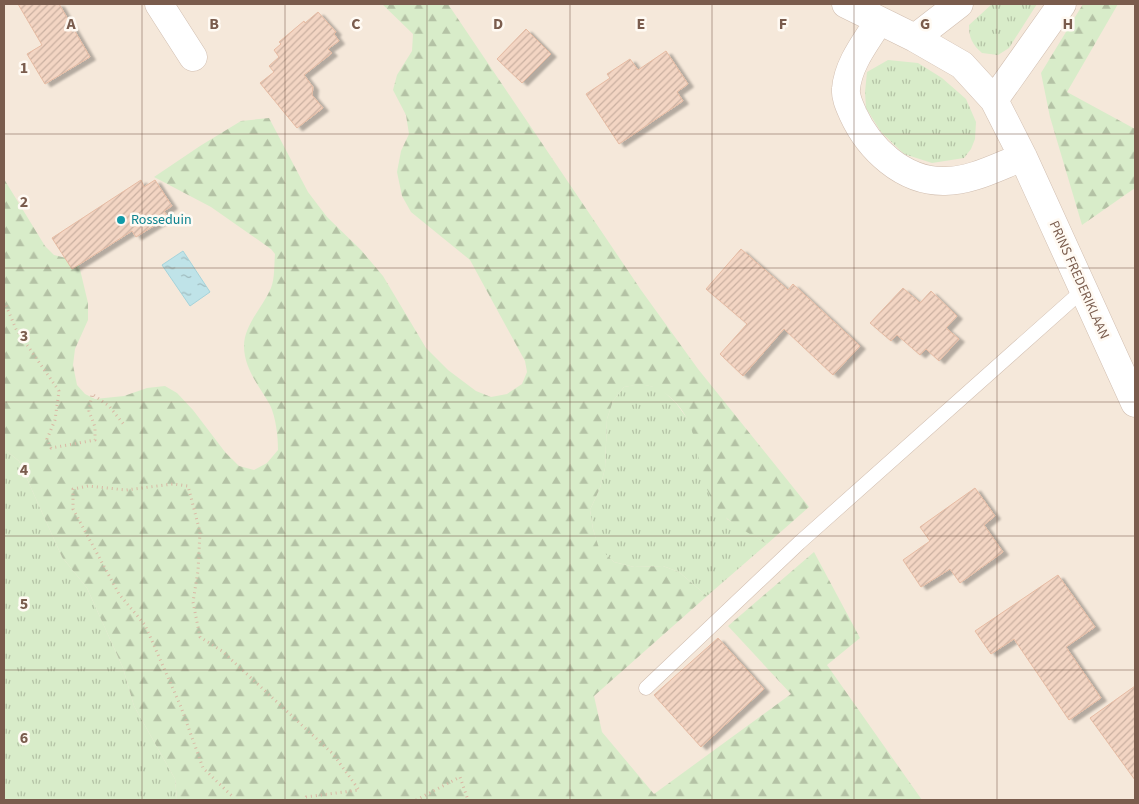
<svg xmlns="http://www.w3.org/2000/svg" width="1139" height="804" viewBox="0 0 1139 804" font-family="'Source Sans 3',sans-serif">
<defs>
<pattern id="grass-tufts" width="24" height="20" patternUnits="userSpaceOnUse" patternTransform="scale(1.25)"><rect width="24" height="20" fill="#d8ecc9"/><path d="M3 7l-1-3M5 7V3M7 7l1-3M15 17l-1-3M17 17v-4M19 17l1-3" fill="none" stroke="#b4c2a5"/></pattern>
<pattern id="forest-firs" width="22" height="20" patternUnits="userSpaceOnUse" patternTransform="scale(1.25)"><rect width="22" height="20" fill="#d8ecc9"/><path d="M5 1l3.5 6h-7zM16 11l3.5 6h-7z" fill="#b4c2a5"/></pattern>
<pattern id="water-ripples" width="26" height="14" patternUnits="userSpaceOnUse" patternTransform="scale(1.25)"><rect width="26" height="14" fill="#bfe3e8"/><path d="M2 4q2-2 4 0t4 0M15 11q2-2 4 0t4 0" fill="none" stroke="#a0bbbe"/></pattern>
<pattern id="building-hatch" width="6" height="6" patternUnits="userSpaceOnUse" patternTransform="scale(1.25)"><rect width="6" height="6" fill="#f3d5c3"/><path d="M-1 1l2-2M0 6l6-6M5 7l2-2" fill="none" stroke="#cab0a1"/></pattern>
<filter id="shadow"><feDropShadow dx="5.5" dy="3" stdDeviation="1" flood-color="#0004"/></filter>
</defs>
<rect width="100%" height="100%" fill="#fdf6ec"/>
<!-- residential -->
<path fill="#f5e8da" d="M4 4H1135V800H4Z"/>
<!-- grass -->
<path fill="url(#grass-tufts)" d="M992 4H1037L1009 48 998 55 982 53C972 44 969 38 969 25Z
M888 60 918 63 942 78 966 99 976 122 975 139 971 149 964 158 932 163 904 154 881 132 866 108 865 92 867 72Z
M640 384 660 388 676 403 689 421 727 519 767 544 707 596 679 572 663 566 634 567 614 562 599 549 593 529 590 510 600 488 605 468 607 419 613 401 624 387Z
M4 449 19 461 62 557 87 588 123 668 134 706 175 779 177 800H4Z"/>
<!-- forest -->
<path fill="url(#forest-firs)" d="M382 4H448L641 290 698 369 809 507 767 544C749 533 727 523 715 505 693 471 704 426 670 397 654 384 644 383 624 387L613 401 607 419 605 468 600 488 590 510 593 529 599 548 614 562 634 567 663 566 679 572 707 596 594 696 602 732 654 794 791 694 728 626 814 552 860 638 827 665 922 800H177L175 779 134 706 123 668 87 588 62 557 19 461 4 449V179L45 246 54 255 78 261 88 303V320L75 349 73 365 77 385 85 394 95 399 124 396 147 388 165 386 177 393 193 410 225 452 239 466 254 470 267 463 278 450C278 436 276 418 270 405 260 387 244 369 244 346 244 325 263 307 271 288 275 278 274 264 275 254L271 249 211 207 154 177 200 146 241 121 269 118 308 192 327 217 361 250 383 276 426 348 448 370 476 391 491 397 507 394 522 384 527 372 525 361 470 260 411 212 402 196 397 172 401 151 409 134 406 115 393 90 397 75 412 51 413 34Z
M1083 4H1118L1067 92 1135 129V188L1082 225 1050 117 1041 73Z"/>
<!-- water -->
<path fill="url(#water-ripples)" stroke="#a5d3da" d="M183 251 210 292 190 306 162 265Z"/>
<!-- building -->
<path fill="url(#building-hatch)" stroke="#e6bba3" filter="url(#shadow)" d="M18 4H59L90 57 45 84 27 54 42 45Z
M318 12 336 32 334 34 339 41 328 49 332 53 304 75 313 87 312 95 323 108 297 128 260 83 274 72 269 66 279 57 274 50 281 44 279 42 304 21 305 23Z
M526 29 551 54 522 83 497 59Z
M666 51 688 84 677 92 683 101 619 144 586 94 610 78 607 74 630 59 638 70Z
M141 180 144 187 155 180 172 206 164 211 168 217 136 237 132 231 72 269 52 238Z
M741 249 788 290 793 284 860 346 833 375 784 329 743 376 720 354 747 324 706 289Z
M903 288 920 303 931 291 957 316 946 328 959 339 939 361 926 349 920 355 897 335 891 341 870 323Z
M975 488 995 516 984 525 1003 552 960 583 950 569 921 587 903 560 930 541 920 527Z
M1058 575 1095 627 1066 647 1101 698 1069 720 1014 639 991 654 975 631Z
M718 638 764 689 701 747 654 695Z
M1135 686V780L1090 718Z"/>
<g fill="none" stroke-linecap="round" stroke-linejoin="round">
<defs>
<path id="service" d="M646 688 799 543 1083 290"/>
<path id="minor" d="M159 4 193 57
M846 4 915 38 962 65 994 100 1023 157 1135 403
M879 21C866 42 848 64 846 89 845 97 850 107 853 114 869 149 903 181 943 181 970 182 999 166 1023 157
M915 38 959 4
M994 100 1062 4"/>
</defs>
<!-- service casing -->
<use href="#service" stroke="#d1beb0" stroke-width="15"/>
<!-- minor casing -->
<use href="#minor" stroke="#d1beb0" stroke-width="29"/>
<!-- path -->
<path stroke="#d9b8a5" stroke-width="3" stroke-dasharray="1 4" stroke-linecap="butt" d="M4 301 16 329 59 391 55 420 47 439 51 448 95 440V427L89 411 92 394 109 406 125 426
M232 800V796L203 768 181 707 145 625 119 594 73 509V489L88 486 126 490 173 484 188 486 200 532 198 571 193 602 200 637 222 651 333 754 359 790 306 797 304 800
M416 800 460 777 468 800"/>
<!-- service -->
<use href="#service" stroke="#fff" stroke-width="14"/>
<!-- minor -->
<use href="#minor" stroke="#fff" stroke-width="28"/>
</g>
<!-- grid -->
<path fill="none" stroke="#7a5c4d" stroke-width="1" stroke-opacity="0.55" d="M142 4V800M285 4V800M427 4V800M570 4V800M712 4V800M854 4V800M997 4V800M4 134H1135M4 268H1135M4 402H1135M4 536H1135M4 670H1135"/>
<!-- markers -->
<circle fill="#0f9aa8" stroke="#fffaf3" stroke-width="2" cx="121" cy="220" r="5"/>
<g text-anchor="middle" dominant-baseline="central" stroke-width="5" stroke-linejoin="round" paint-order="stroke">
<!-- culture labels -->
<g font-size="14" fill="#0d838f" stroke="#fffaf3" text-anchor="start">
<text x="131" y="220">Rosseduin</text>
</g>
<!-- street labels -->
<g font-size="14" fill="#7a5c4d" stroke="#fffaf3">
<text transform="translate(1079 280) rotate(66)">PRINS FREDERIKLAAN</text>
</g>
</g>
<g font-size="16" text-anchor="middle" font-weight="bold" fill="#7a5c4d" stroke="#fffaf3" stroke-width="5" stroke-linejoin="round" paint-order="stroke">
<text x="71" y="29">A</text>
<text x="214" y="29">B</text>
<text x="356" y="29">C</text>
<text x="498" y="29">D</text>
<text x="641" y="29">E</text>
<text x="783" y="29">F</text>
<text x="925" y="29">G</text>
<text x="1068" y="29">H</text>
<text x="24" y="73">1</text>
<text x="24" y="207">2</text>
<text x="24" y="341">3</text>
<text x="24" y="475">4</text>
<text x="24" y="609">5</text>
<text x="24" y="743">6</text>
</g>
<!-- border -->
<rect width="1139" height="804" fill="none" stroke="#7a5c4d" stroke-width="10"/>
</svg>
